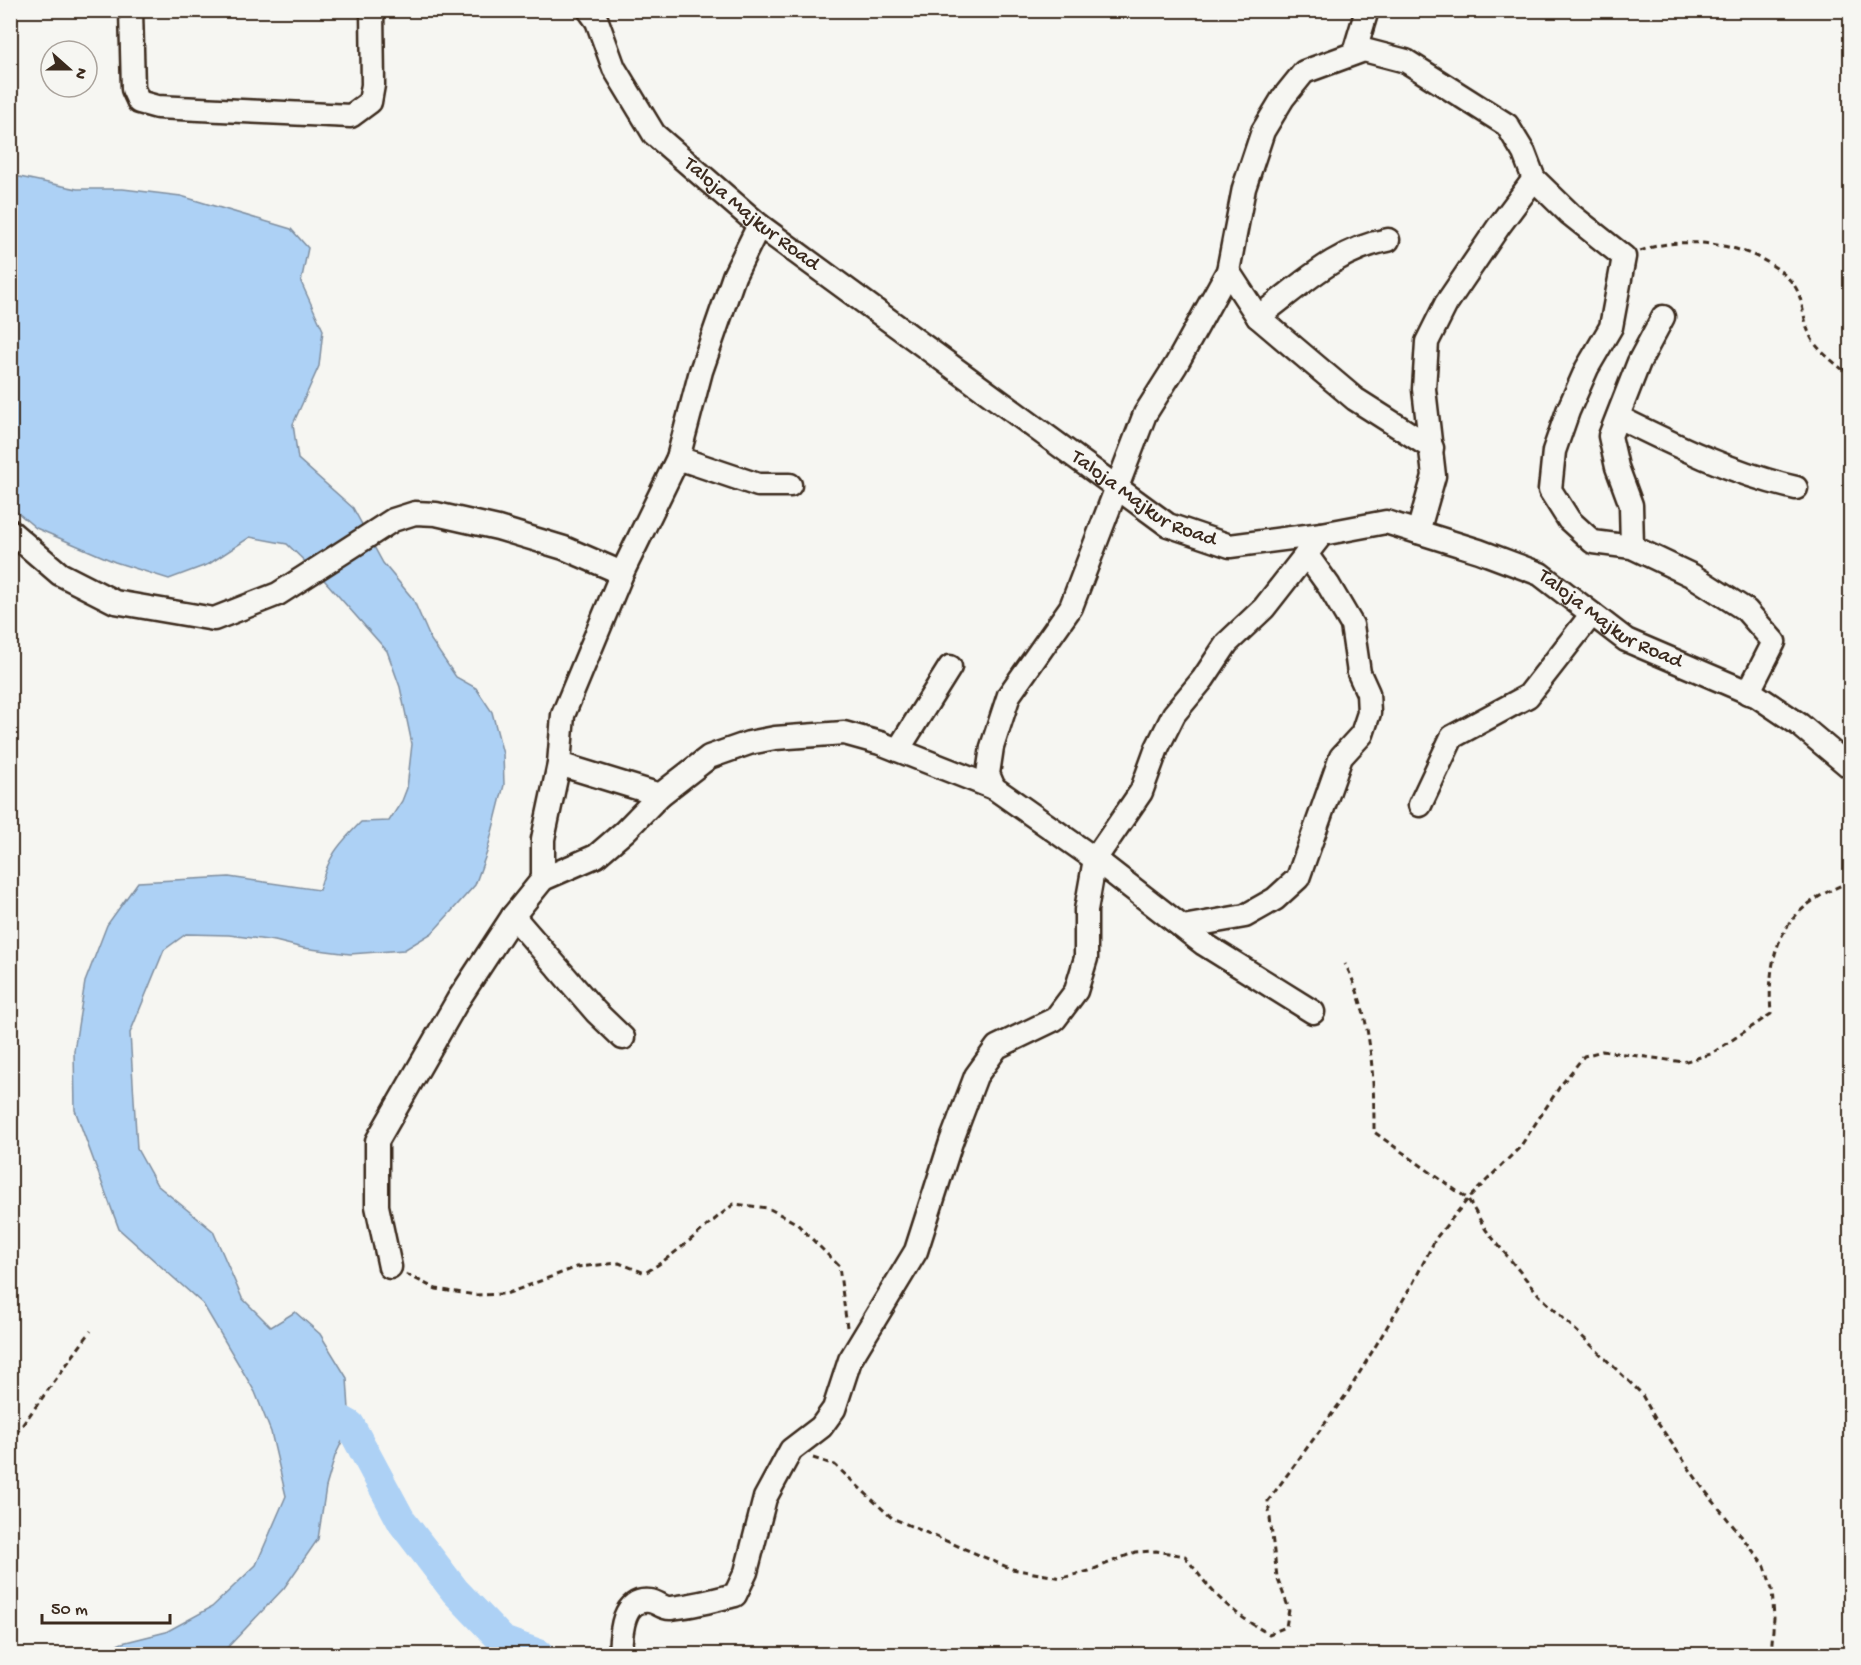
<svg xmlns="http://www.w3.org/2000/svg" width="1861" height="1665" viewBox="0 0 1861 1665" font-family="'Gochi Hand',sans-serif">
<rect width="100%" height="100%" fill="#f6f6f2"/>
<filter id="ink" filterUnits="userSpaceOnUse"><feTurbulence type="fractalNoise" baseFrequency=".0167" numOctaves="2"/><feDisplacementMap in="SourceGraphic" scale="12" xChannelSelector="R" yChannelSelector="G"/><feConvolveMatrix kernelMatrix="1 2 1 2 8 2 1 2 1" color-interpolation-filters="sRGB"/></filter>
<g filter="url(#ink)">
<!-- water -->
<path fill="#add1f5" stroke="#7f8e9f" stroke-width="1.5" d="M10 175 77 189H123L181 196 291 229 308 248 301 282 323 330 319 366 293 424 298 459 353 508 383 563 413 599 431 640 456 677 476 688 492 712 503 754 504 785 487 852 475 885 432 933 404 950 350 954 303 948 275 941 229 935 186 934 164 950 130 1033 137 1149 157 1185 213 1231 242 1298 271 1327 295 1312 320 1334 347 1378 350 1425 335 1456 326 1487 318 1539 284 1588 228 1647 216 1654H97L122 1643 166 1632 212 1607 256 1565 286 1496 271 1432 255 1392 203 1304 119 1229 75 1110 74 1051 85 982 107 925 138 882 229 877 319 890C329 856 336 847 361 822L389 821 402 801 407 788 412 744 400 687 387 651 325 581 287 544 250 537 209 564 169 579 115 562 36 528 11 507Z"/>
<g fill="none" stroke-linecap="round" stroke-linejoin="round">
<!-- river -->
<path stroke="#add1f5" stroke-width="30" d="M316 1406 350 1425 402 1522 455 1591 503 1641 539 1654"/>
<defs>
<g id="minor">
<path d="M131 10 133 89 139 102 157 107 351 116 370 102 373 85 372 10"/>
<path id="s1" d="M589 10 597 21 614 68 654 134 759 225 1168 525 1230 546 1322 534 1386 522 1479 551 1540 574 1626 640 1757 696 1800 725 1850 767"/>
<path d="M1354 53 1367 10"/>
<path d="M759 225 734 276 701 371 678 458 622 573 563 715 559 764 660 795 709 757 749 743 775 738 844 733 880 743 994 788"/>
<path d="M1228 271 1258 317C1299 287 1336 249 1388 240"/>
<path d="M1258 317 1355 399 1432 448"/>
<path d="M1618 417C1674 445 1734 474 1796 488"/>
<path d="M678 458 758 485H790"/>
<path d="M10 531 60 574 115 602 214 619 278 594 393 520 415 513 436 514 498 528 564 548 622 573"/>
<path d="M1418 532 1434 476 1424 389 1427 342 1446 304 1499 226 1534 179"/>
<path d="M1632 547 1631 505 1617 467 1610 436 1639 362 1663 317"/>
<path d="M898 750 950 667"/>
<path d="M1420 805 1452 737 1528 696 1592 614"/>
<path d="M543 879 596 856 625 831 660 795"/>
<path d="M513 916 596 1012 623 1038"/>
<path d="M1183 927 1245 916 1275 899 1298 878 1341 757 1362 734 1369 713 1368 693 1359 673 1352 625 1329 586 1306 554"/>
<path d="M1313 1012 1204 944 1095 859 994 788 988 774 992 747 1009 695 1071 607 1145 414 1176 365 1228 271 1244 188 1263 131 1283 98 1304 72 1364 50 1406 61 1507 125 1524 153 1534 179 1570 214 1624 257 1611 327 1587 368 1568 411 1554 451 1550 490 1569 520 1593 542 1632 547 1693 576 1746 610 1774 642 1748 693"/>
<path d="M390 1267 377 1206V1141L458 1000 513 916 543 879V839L559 764"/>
<path d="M620 1654C621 1636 621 1597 650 1601 658 1602 663 1609 671 1608 693 1606 714 1600 735 1595L746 1572 765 1498 791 1450 821 1427 834 1409 850 1360 916 1251 951 1142 976 1076 997 1047 1055 1019 1076 991 1086 958V910L1095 859 1141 792 1157 748 1174 714 1203 679 1227 643 1264 608 1322 534"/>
</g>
</defs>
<!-- minor casing -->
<use href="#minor" stroke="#3b2a1e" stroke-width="27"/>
<!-- path -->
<path stroke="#3b2a1e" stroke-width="3" stroke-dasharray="6 4.5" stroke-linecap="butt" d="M1640 251C1687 233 1762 244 1794 285 1803 297 1803 319 1809 333 1815 350 1837 364 1850 376
M406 1274 436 1289 476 1295 506 1294 577 1267 619 1263 645 1273C677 1254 704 1227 734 1204L768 1208 796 1223 839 1266 847 1327
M10 1442 91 1331
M813 1458 835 1465 892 1518 1012 1569 1062 1578 1089 1571 1135 1552 1156 1551 1185 1556C1212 1593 1228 1611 1269 1634L1286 1627 1289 1609 1277 1577 1268 1501 1348 1392 1412 1285 1436 1238 1468 1199 1374 1132C1374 1076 1372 1014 1345 964
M1771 1654 1774 1618 1772 1589 1765 1566 1702 1487 1657 1422 1641 1393 1539 1295 1486 1230 1468 1199 1520 1147 1561 1085 1584 1056 1602 1051 1683 1062 1711 1054 1771 1014C1766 946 1785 906 1850 882"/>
<!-- minor -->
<use href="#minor" stroke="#f6f6f2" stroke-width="22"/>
</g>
</g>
<g text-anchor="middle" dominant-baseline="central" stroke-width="4.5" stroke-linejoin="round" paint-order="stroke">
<!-- street labels -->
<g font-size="21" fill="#3b2a1e" stroke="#f6f6f2">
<text stroke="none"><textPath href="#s1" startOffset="267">Taloja Majkur Road</textPath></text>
<text stroke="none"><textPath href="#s1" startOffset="753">Taloja Majkur Road</textPath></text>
<text stroke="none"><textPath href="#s1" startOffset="1257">Taloja Majkur Road</textPath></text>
</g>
</g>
<!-- margin -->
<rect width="1861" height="1665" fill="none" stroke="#f6f6f2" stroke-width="36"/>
<rect x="18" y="18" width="1825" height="1629" fill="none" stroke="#3b2a1e" stroke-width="2" filter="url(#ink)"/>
<!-- north arrow -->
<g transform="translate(69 69) rotate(111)"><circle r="28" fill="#f6f6f2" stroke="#aba49d" stroke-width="1.5"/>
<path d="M0-4.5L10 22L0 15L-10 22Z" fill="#3b2a1e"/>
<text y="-9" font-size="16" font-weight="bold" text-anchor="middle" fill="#3b2a1e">N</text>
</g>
<!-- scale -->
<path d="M42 1614v9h128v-9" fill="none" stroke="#3b2a1e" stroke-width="3"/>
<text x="51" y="1614" font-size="18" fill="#3b2a1e" stroke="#f6f6f2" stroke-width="4.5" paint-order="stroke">50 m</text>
</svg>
